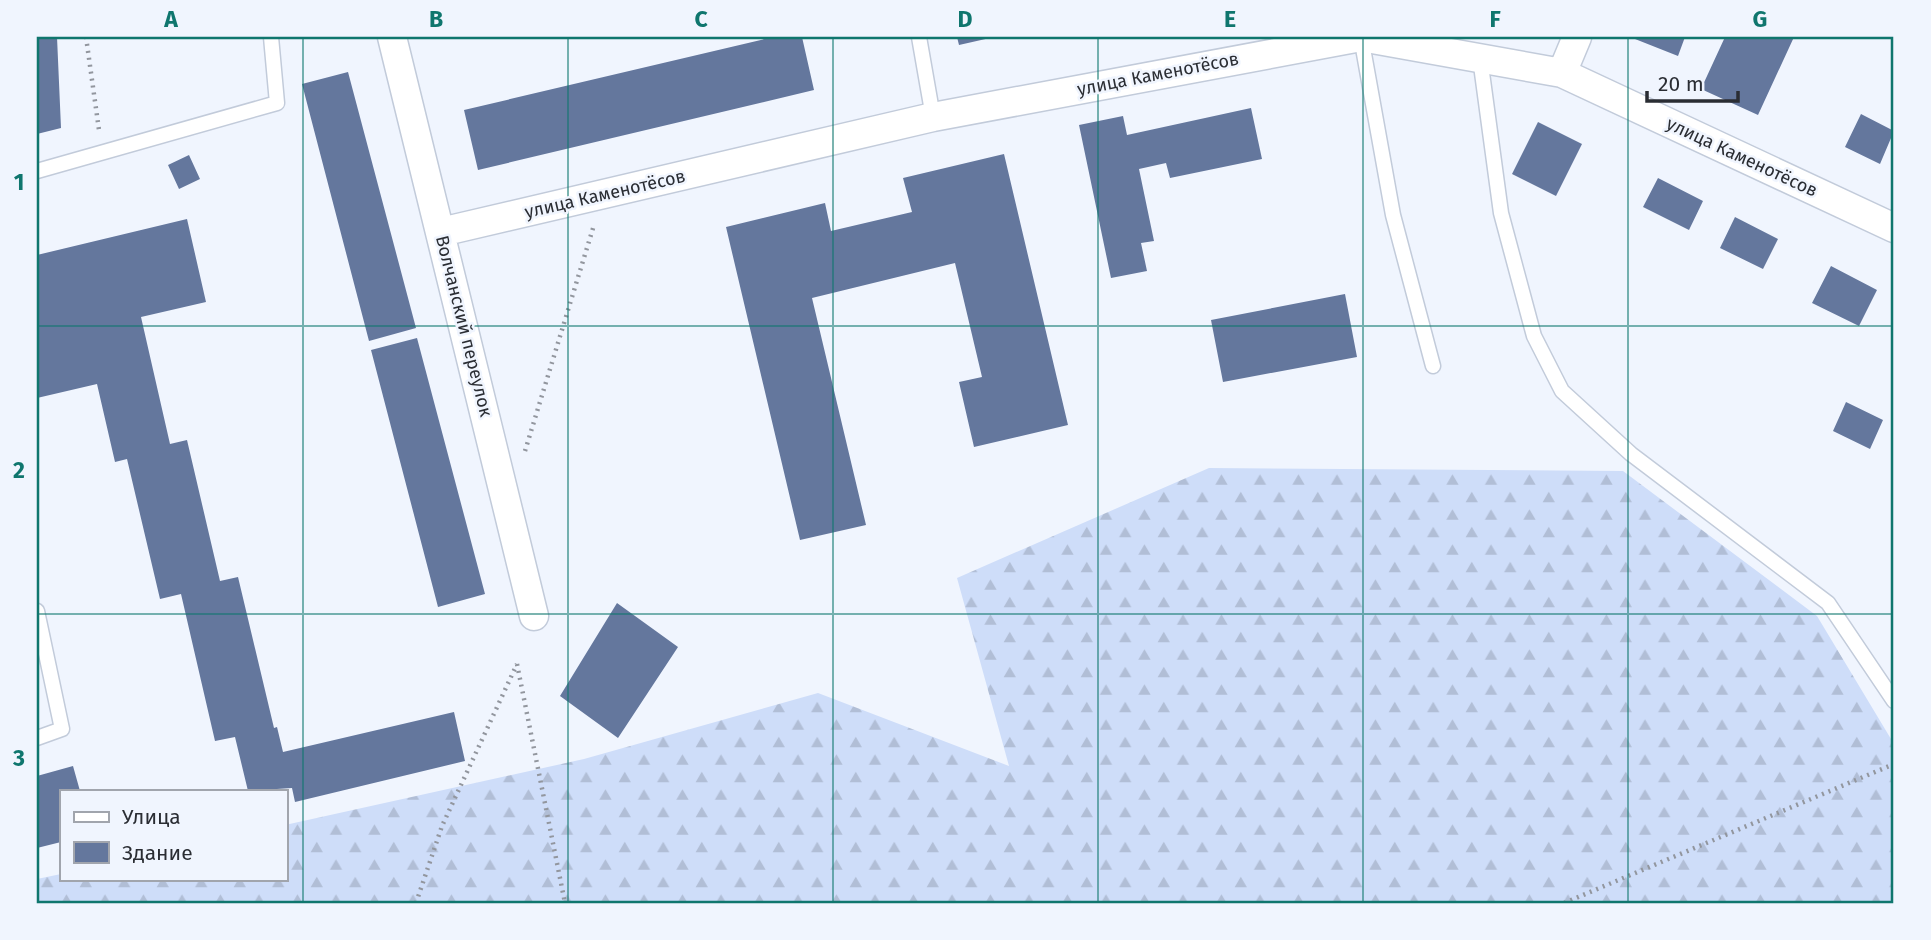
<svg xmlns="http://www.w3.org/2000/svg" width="1931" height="940" viewBox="0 0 1931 940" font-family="'Fira Sans',sans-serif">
<defs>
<pattern id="forest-firs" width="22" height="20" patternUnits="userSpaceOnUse" patternTransform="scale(1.75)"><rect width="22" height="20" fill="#ceddf9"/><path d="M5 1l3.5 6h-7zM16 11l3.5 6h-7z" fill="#b1bed6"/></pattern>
</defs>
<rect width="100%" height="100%" fill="#f0f5fe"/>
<!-- forest -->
<path fill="url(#forest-firs)" d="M1209 468 1623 471 1817 616 1894 744V903H37V879L61 874V879H285V825L584 759 818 693 1009 766 957 578Z"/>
<!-- building -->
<path fill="#64779d" d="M37 37H57L61 128 37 134Z
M773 37H802L814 90 478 170 464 110Z
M957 37H990V38L959 45Z
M1636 37H1685L1678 56 1635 39Z
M1725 37H1794L1758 115 1701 89Z
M348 72 416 328 369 341 302 84Z
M1251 108 1262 159 1170 178 1166 163 1139 169 1154 241 1141 243 1147 271 1111 278 1079 125 1123 116 1127 135Z
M1861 114 1894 131 1880 164 1845 147Z
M1538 122 1582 144 1556 196 1512 174Z
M1004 154 1068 425 974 447 959 382 982 377 955 263 812 298 866 525 800 540 726 227 825 203 831 231 912 212 903 178Z
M189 155 200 179 179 189 168 165Z
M1658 178 1703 201 1689 230 1643 207Z
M1735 217 1778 239 1763 269 1720 248Z
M187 219 206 302 141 317 170 444 187 440 220 581 238 577 274 728 277 727 283 752 454 712 465 761 295 802 292 788 248 791 235 737 215 741 181 594 160 599 127 459 115 462 97 384 37 398V255Z
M1831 266 1877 290 1859 326 1812 303Z
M1345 294 1357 357 1223 382 1211 320Z
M417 338 485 594 438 607 371 350Z
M1846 402 1883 420 1870 449 1833 431Z
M617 603 678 647 618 738 560 696Z
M73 766 80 791H61V842L37 848V776Z"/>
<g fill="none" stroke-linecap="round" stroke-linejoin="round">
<defs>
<path id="service" d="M919 37 933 117
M1361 37 1393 215 1433 366
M1480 58 1501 213 1534 336 1562 391 1631 454 1828 603 1894 701
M37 171 277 103 271 37
M37 611 62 729 37 738"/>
<path id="minor" d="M392 37 534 616
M1562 73 1577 37
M441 232 933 117 1361 37 1562 73 1894 228"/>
</defs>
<!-- service casing -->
<use href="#service" stroke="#c2cbda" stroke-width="17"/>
<!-- minor casing -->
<use href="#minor" stroke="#c2cbda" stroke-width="31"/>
<!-- path -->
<path stroke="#92969e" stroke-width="4.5" stroke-dasharray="2 5" stroke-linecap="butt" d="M86 37 99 130
M525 451 594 225
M517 664 565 903
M416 903 442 826 517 664
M1564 903 1894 764"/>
<!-- service -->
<use href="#service" stroke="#fff" stroke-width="14"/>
<!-- minor -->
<use href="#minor" stroke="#fff" stroke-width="28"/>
</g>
<!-- grid -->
<path fill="none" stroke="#0f766e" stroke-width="2" stroke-opacity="0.55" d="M303 37V903M568 37V903M833 37V903M1098 37V903M1363 37V903M1628 37V903M37 326H1894M37 614H1894"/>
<g text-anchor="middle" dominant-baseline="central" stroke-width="5" stroke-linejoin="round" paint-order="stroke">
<!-- street labels -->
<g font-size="18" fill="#2a2d33" stroke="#f0f5fe">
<text transform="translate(1158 74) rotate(-11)">улица Каменотёсов</text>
<text transform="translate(1742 157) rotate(25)">улица Каменотёсов</text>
<text transform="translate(605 194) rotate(-13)">улица Каменотёсов</text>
<text transform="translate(464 326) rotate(76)">Волчанский переулок</text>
</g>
</g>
<!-- border -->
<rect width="1931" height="940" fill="none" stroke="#f0f5fe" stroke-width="77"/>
<!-- legend -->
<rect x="60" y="790" width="228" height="91" fill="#f0f5fe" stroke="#a1a5ad" stroke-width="2"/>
<rect x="74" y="812" width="35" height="10" fill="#ffffff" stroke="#a1a5ad" stroke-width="2"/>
<text x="122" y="824" font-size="21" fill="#2a2d33">Улица</text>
<rect x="74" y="842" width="35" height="21" fill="#64779d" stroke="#a1a5ad" stroke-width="2"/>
<text x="122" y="860" font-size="21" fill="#2a2d33">Здание</text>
<!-- scale -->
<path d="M1647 91v10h91v-10" fill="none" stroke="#2a2d33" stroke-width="3.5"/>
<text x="1658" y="91" font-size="21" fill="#2a2d33" stroke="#f0f5fe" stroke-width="5" paint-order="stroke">20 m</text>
<rect x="38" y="38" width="1854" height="864" fill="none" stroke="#0f766e" stroke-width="2.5"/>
<g font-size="23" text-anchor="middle" font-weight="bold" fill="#0f766e">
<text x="171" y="27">A</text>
<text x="436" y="27">B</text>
<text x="701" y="27">C</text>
<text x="965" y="27">D</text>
<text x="1230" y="27">E</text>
<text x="1495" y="27">F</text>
<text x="1760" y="27">G</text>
<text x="19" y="190">1</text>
<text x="19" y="478">2</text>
<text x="19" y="766">3</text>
</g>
</svg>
